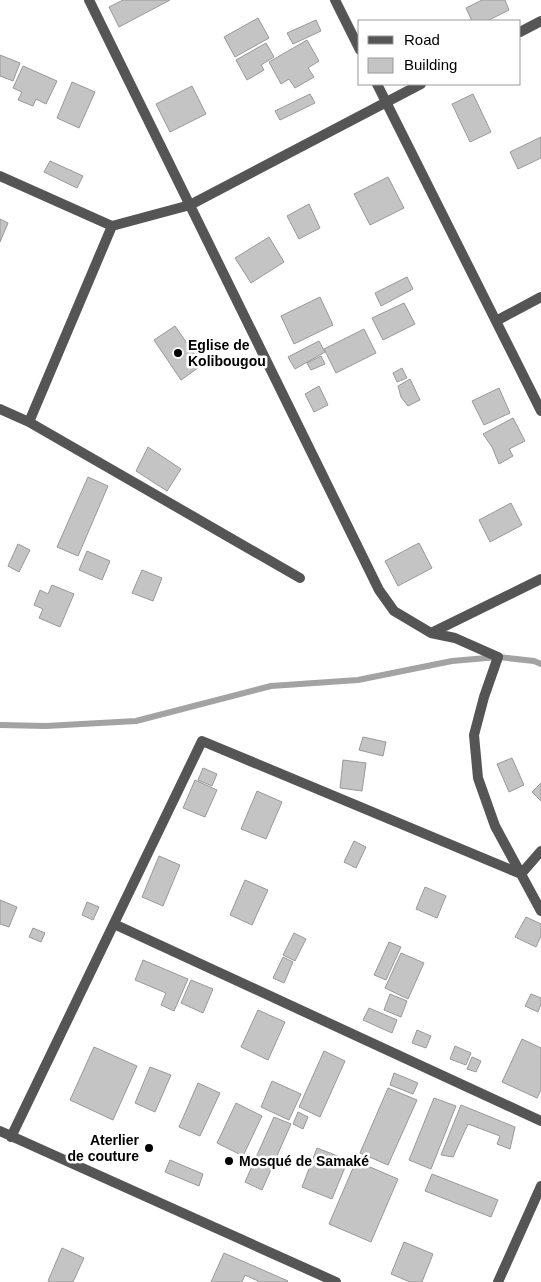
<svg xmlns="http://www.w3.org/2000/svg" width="541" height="1282" viewBox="0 0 541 1282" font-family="Arial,sans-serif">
<rect width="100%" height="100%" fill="#fff"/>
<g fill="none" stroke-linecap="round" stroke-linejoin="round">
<!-- stream -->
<path stroke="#a3a3a3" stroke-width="6" d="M0 725 46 726 136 721 271 686 358 680 452 661 498 657 534 661 541 664"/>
</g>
<!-- building -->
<path fill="#c4c4c4" stroke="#999" d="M123 0H170L119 27 109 7Z
M482 0H505L509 10 487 21H472L466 8Z
M258 18 269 38 235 57 224 37Z
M316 20 321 31 293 44 287 33Z
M307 40 319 61 308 68 314 77 295 88 289 79 281 84 269 62Z
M266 43 274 57 261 65 264 70 247 80 236 60Z
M0 55 20 63 13 81 0 76Z
M23 66 57 81 46 104 36 99 33 106 18 100 22 92 13 88Z
M72 82 95 92 79 128 57 118Z
M192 86 206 114 170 132 156 104Z
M310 94 315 103 280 120 275 111Z
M473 94 491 132 470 142 452 104Z
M541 137V158L518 169 510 152Z
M50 161 83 176 77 188 44 172Z
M388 177 404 208 370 225 354 194Z
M309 204 320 228 299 239 287 216Z
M0 219 8 223 0 242Z
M269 237 284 262 251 283 235 258Z
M407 277 413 289 381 306 375 293Z
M320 297 333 325 294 344 281 316Z
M404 303 415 324 383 340 372 318Z
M175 326 202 365 181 380 154 340Z
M364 329 376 353 336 373 324 349Z
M319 341 325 352 295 369 288 357Z
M321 356 325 364 311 370 307 363Z
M402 368 407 378 397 382 393 373Z
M410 379 420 400 408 406 401 397 398 386Z
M319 386 328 405 314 412 305 394Z
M499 388 510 413 484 425 472 401Z
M513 418 525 441 509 449 513 456 499 464 492 447 483 434Z
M148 447 181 469 167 491 136 471Z
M88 477 108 486 78 556 57 547Z
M511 503 522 525 490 542 479 520Z
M419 543 432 568 398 586 385 561Z
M18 544 30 550 19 572 8 566Z
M87 551 110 561 102 580 79 570Z
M142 570 162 578 153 601 132 593Z
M52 585 74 594 60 627 39 618 43 609 34 605 40 590 48 594Z
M363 737 386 742 383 756 359 750Z
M512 758 524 785 509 792 497 764Z
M343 760 366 763 362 791 340 788Z
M203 768 217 774 212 786 198 780Z
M195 780 217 790 205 817 183 808Z
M541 783V801L532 792Z
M257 791 282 802 266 839 241 829Z
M354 841 366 847 356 868 344 862Z
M159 856 180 865 163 906 142 897Z
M245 880 268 890 252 925 230 915Z
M425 887 446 896 437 918 416 909Z
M0 900 17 907 9 927 0 924Z
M87 902 99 907 93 920 82 915Z
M526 917 541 924V936L536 947 515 937Z
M33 928 45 933 41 942 29 937Z
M294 933 306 939 295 961 283 955Z
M389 942 401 947 386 980 374 975Z
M401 953 424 963 408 999 385 988Z
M283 957 293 962 284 983 273 978Z
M143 960 188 979 174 1011 161 1005 166 993 135 980Z
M191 980 213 989 203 1013 181 1003Z
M390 994 407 1001 401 1017 384 1010Z
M531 994 541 998V1004L538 1012 525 1006Z
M369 1008 397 1020 392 1033 363 1020Z
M258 1010 285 1022 268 1060 241 1047Z
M417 1030 431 1036 426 1048 412 1043Z
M522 1039 541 1048V1090L537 1098 502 1082Z
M455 1046 471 1053 466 1065 450 1059Z
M94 1047 137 1066 113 1120 70 1100Z
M324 1051 345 1061 320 1117 299 1107Z
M472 1057 481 1061 476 1072 467 1069Z
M150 1067 171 1075 155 1112 135 1103Z
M394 1073 418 1083 413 1094 390 1085Z
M272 1081 301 1094 289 1120 261 1107Z
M198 1083 220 1093 200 1136 179 1127Z
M388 1088 417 1100 388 1165 360 1153Z
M434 1098 456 1106 431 1169 409 1160Z
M236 1103 262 1116 243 1156 217 1143Z
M461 1105 515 1127 510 1149 497 1144 500 1136 468 1124 453 1157 441 1155Z
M298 1112 308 1117 303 1129 293 1124Z
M274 1117 291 1124 262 1190 245 1182Z
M317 1148 348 1160 332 1199 302 1187Z
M170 1160 203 1174 199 1186 165 1172Z
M356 1161 398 1179 371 1242 329 1224Z
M432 1174 498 1200 491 1217 425 1191Z
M404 1242 433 1254 422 1282H410L391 1274Z
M62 1248 84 1258 73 1282H51L48 1281Z
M224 1253 288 1281 287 1282H258V1281L245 1275 242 1282H211Z"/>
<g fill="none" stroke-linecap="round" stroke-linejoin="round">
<!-- minor -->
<path stroke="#555" stroke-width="10" d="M89 0 379 590 394 611 431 633 455 638 498 657 484 697 474 735 478 778 495 826 541 911
M335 0 360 50
M520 32 541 21
M377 84 541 411
M0 176 112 226 190 205 421 84
M496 321 541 297
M0 409 29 422 300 578
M29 422 112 226
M431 633 541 579
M114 924 541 1121
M0 1131 336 1282
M11 1137 202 741 521 874 541 851
M498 1282 541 1186"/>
</g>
<!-- markers -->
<g fill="#000" stroke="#fff" stroke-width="2">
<circle cx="178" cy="353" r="5"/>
<circle cx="149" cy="1148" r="5"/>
<circle cx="229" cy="1161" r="5"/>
</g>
<g text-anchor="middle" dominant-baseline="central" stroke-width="5" stroke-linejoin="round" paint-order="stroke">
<!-- poi labels -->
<g font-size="14" font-weight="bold" fill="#000" stroke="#fff" text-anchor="start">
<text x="188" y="345">Eglise de<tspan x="188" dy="16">Kolibougou</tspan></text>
<text x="139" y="1140" text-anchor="end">Aterlier<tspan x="139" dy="16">de couture</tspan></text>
<text x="239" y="1161">Mosqué de Samaké</text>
</g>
</g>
<!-- legend -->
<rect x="358" y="20" width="162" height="65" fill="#ffffff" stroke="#999999"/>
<rect x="368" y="36" width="25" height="8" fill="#555555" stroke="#999999"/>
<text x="404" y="45" font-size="15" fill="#000000">Road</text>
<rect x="368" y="58" width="25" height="15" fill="#c4c4c4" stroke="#999999"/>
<text x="404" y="70" font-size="15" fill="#000000">Building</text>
</svg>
